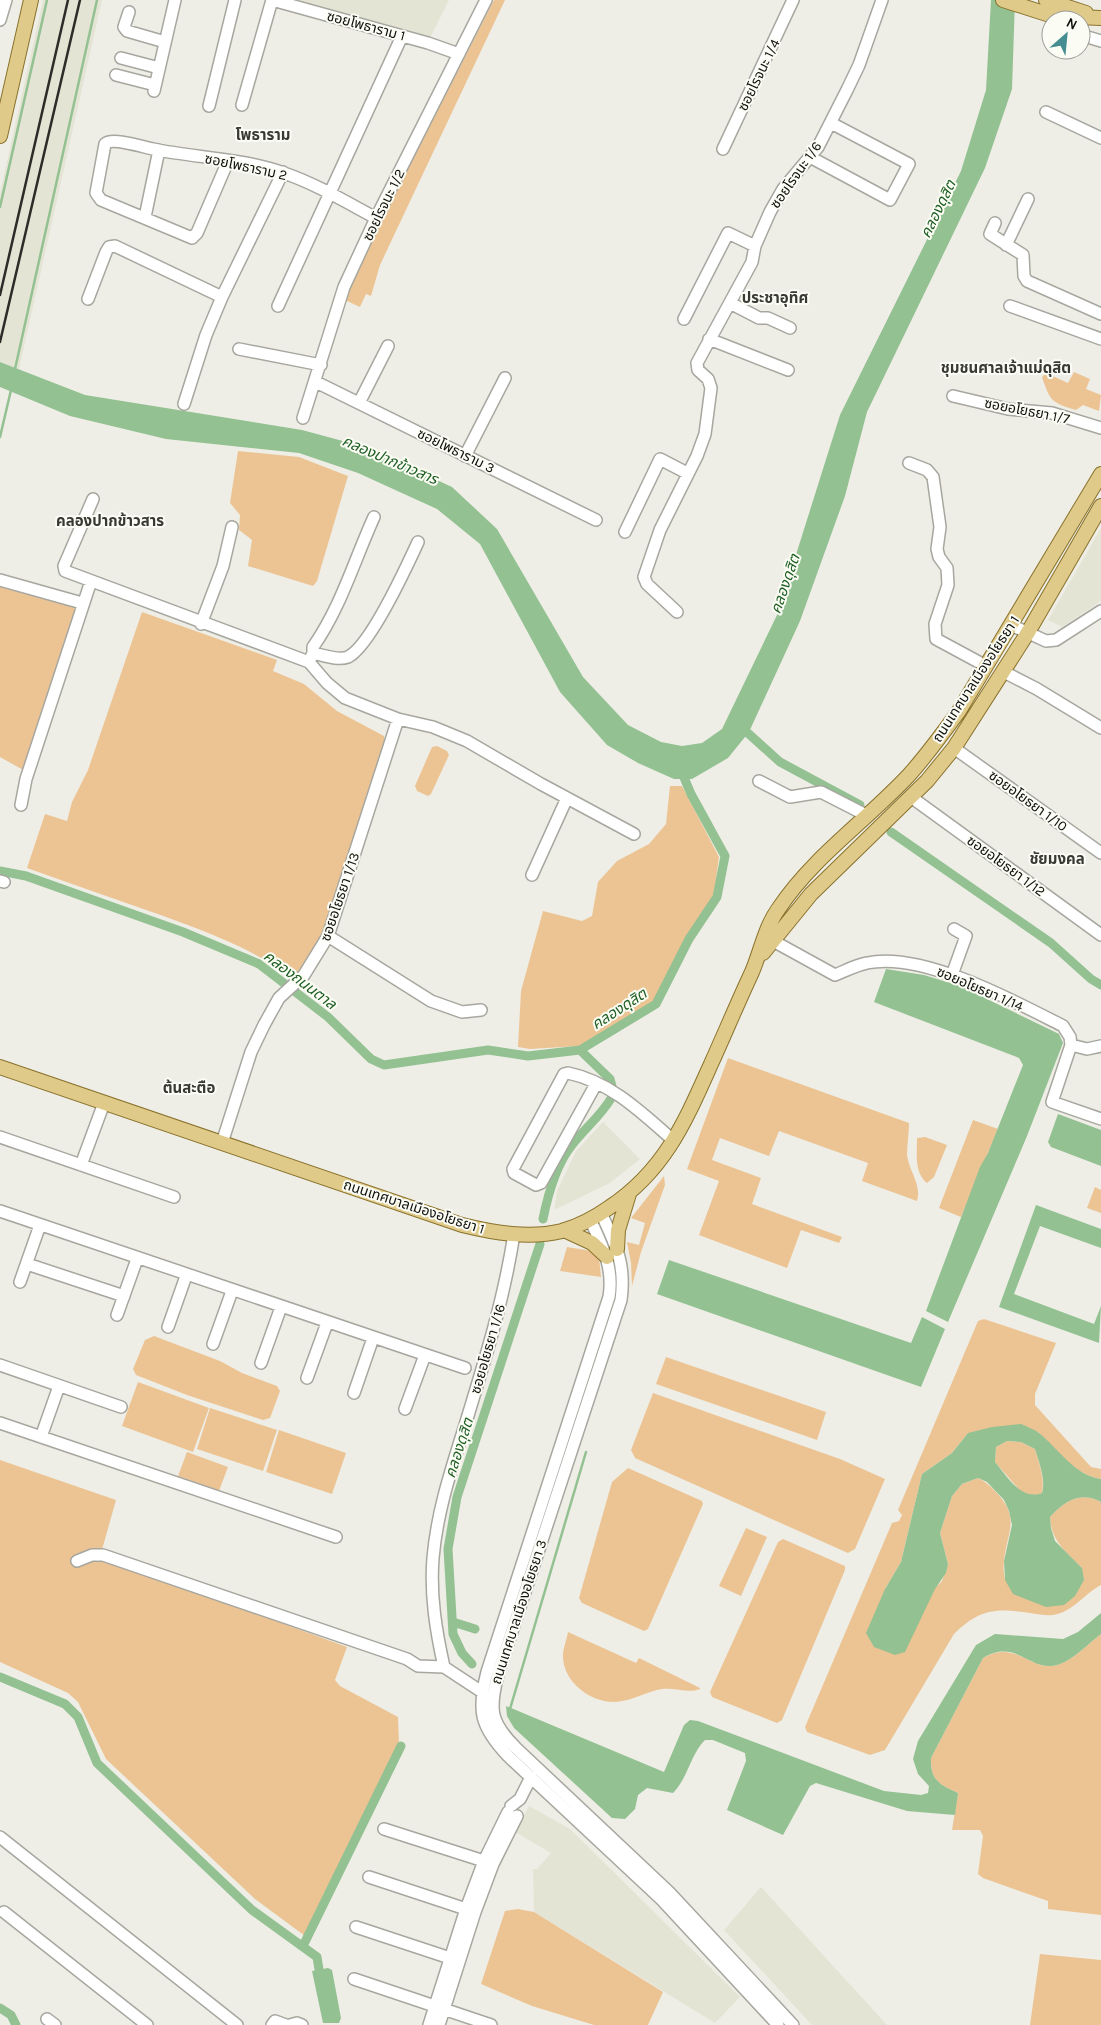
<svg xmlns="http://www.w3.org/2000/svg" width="1101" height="2025" viewBox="0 0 1101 2025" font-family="Karla,'Noto Sans Thai',sans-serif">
<rect width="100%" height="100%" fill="#eeeee6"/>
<!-- built -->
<path fill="#e4e4d5" d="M43 0H102L19 369 0 362V193Z
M295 0H449L430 38Z
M1101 528V601L1062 627 1048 620Z
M603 1122 640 1159 610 1183 554 1210 557 1191 576 1151Z
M529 1806 570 1829 740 1997 715 2023 534 1912 533 1869H537L551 1853 515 1832Z
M761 1887 887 2025H812L724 1930Z"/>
<!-- green -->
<path fill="#ecc494" d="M494 0H505L380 265 371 296 366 294 360 307 345 300 382 219Z
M1074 372 1090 379 1086 389 1101 395 1099 411 1083 405 1076 410C1052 403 1050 401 1042 377L1046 373 1068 383Z
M238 451 299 457 348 476 317 581 313 586 248 566 252 540 239 530 240 515 230 503Z
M0 585 76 608 77 611 25 771 0 757Z
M142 612 277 660 273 671 304 684 337 711 384 736 385 743 326 934 296 980C251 947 200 929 149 911 108 897 67 882 27 868L45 814 67 821 72 802 88 770Z
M437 746 447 751 449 755 431 794 428 796 417 791 415 786 432 747Z
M670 786H682L719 857 714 895 687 937 654 1001 579 1046 530 1049 518 1047 521 991 543 911 582 921 592 916 598 882 617 861 649 844 666 824Z
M728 1058 909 1123C909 1133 907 1145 907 1155 909 1171 922 1185 917 1201L862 1181 868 1163 779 1131 769 1156 720 1138 712 1160 761 1178 752 1204 842 1237 839 1243 801 1230 787 1268 699 1235 719 1181 687 1169Z
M973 1120 998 1129 961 1217 939 1208Z
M925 1137 947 1145 934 1177 927 1183C914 1173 917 1153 917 1138Z
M664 1176 665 1185 641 1252 632 1286 631 1263 627 1242 639 1245 645 1223 631 1218Z
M1095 1187 1101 1190V1213L1087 1208Z
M567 1247 592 1251 599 1257 601 1277 560 1271Z
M984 1319 1056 1343 1035 1394V1405L1091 1467 1101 1469V1479C1075 1475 1056 1450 1038 1432L968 1433 952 1453 922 1474 901 1562 885 1589 935 1588 942 1581 948 1564 940 1533 952 1496 962 1484 978 1478C986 1482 990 1486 996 1492 1021 1519 1007 1531 1004 1561 1003 1567 1004 1574 1005 1580L1082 1568C1066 1552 1051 1541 1050 1517 1065 1501 1080 1491 1101 1502V1585C1084 1594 1073 1612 1053 1615 1046 1616 1037 1614 1030 1613 995 1608 980 1609 954 1634L885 1750 870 1755 807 1732 805 1727 892 1523 899 1521 902 1515 898 1510 978 1321Z
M154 1336 220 1361 242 1373 277 1386 280 1391 270 1418 263 1420 187 1395 136 1375 133 1369 145 1340Z
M666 1357 826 1412 817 1440 656 1384Z
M138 1382 209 1408 193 1452 122 1426Z
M653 1393 840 1459 885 1479 855 1549 848 1553 635 1458 631 1450Z
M210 1408 277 1430 263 1471 197 1449Z
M279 1430 346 1453 332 1494 266 1472Z
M1007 1441 1021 1442 1035 1449C1039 1462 1045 1480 1042 1493L1032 1497 1024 1495 995 1462 996 1447Z
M187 1452 228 1467 219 1491 178 1476Z
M0 1460 116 1500 100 1557 347 1647 335 1680 340 1686 398 1717 399 1743 305 1936 255 1899 106 1759 78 1702 68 1693 0 1662Z
M628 1468 702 1501 703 1504 648 1629 644 1631 582 1603 579 1598 612 1482Z
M746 1528 767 1537 741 1596 719 1586Z
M783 1539 845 1566V1570L782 1720 777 1723 712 1697 710 1692 778 1542Z
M568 1632 636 1663 639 1658 700 1688V1689C688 1694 675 1687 662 1689 648 1691 636 1699 622 1701 595 1707 562 1683 563 1655 563 1648 567 1639 568 1632Z
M1101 1634V1915L1048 1909V1901L983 1878 978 1874 983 1836 980 1830H952L958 1793C940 1785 930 1780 931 1758L983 1658C1018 1638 1031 1675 1060 1664 1074 1659 1089 1643 1101 1634Z
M518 1909 534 1912 663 1992 648 2025H594L532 2006 481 1984 505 1911Z
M1040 1954 1101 1960V2025H1030Z"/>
<!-- water -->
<path fill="#93c192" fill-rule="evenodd" d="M991 0H1015L1012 89 985 168 867 412 845 496 800 621 749 732 728 758 692 779H674L638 763 607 745 560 692 480 544 437 509 358 473 299 453 166 439 70 416 0 387V362L85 395 302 430 365 447 452 487 497 529 583 677 628 725 661 742 682 746 702 743 722 729 777 615 840 415 961 171 986 90Z
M886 969 924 975 960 986 1059 1034 1063 1043 1027 1136 948 1322 926 1311 980 1167 988 1153 1023 1065 1019 1058 874 1002Z
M1058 1114 1101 1130V1166L1051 1147 1048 1142Z
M1036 1205 1101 1229V1248L1040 1226 1014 1294 1094 1324 1101 1306 1099 1343 999 1307Z
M669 1260 911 1343 922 1317 945 1329 921 1387 657 1294Z
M1021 1424C1027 1427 1034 1429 1039 1433 1059 1449 1074 1475 1101 1479V1502C1080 1491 1065 1501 1050 1517L1051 1528 1055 1541 1082 1568 1084 1580 1075 1596 1064 1605 1046 1607 1013 1594 1005 1580 1004 1561 1012 1525 1009 1511 1004 1500 987 1482 978 1478 962 1484 952 1496 940 1533 948 1564 946 1573 935 1589 905 1652 895 1655 874 1647 866 1633 885 1589 901 1562 922 1474 952 1453 968 1433 992 1427ZM1007 1441 1021 1442 1035 1449C1039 1462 1046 1480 1042 1493 1021 1501 1008 1477 995 1462L996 1447Z
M1101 1613V1634C1089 1643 1074 1659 1060 1664 1031 1675 1018 1637 983 1658L931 1758C930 1780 940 1785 958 1793L955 1815 907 1811 816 1783 810 1786 783 1835 727 1810 746 1761 745 1753 713 1740H705C690 1755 688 1778 673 1793L647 1788 638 1795 635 1809 625 1819 612 1818 514 1728 507 1716 506 1706 664 1772 684 1725 690 1720 698 1721 884 1791 921 1795 928 1793 929 1786 918 1774 913 1759 918 1741 976 1645 995 1634 1063 1639 1078 1632Z
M328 1968 332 1970 341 2018 339 2023H323L312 1971Z"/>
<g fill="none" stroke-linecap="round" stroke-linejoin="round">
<!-- stream -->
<path stroke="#93c192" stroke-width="2.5" d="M0 207 47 0
M15 369 97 0
M0 437 11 390
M510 1709 586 1452"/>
<!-- canal -->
<path stroke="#93c192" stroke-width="9" d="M740 726 780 762 860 805
M891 832 1051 943 1091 979 1101 985
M0 871 26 876 183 932 259 964 328 1017 371 1059 384 1065 488 1050 528 1056 580 1050 656 1004 689 939 717 897 725 856 691 794 680 768
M580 1050 610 1079 612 1086
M543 1219C548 1194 556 1165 572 1145 586 1127 600 1117 612 1097
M453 1622 475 1629
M472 1664 462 1653 453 1634 448 1549 457 1497 540 1244
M0 1677 65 1704 78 1717 97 1763 252 1910 317 1957 321 1982
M303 1946 401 1746
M0 2008 11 2015 16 2025"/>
<defs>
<path id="minor" d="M272 0 428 43 459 54
M129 12 124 27 127 31 165 42
M0 20 6 0
M1081 35 1101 41
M121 58 159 68
M116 75 155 85
M154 91 175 0
M242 105 272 0
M209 106 235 0
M1046 112 1101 138
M723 149 793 0
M810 157 890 200 909 164 831 123
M228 161 197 233 192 238 101 200 96 193 105 144C112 137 143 147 153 149 196 158 242 158 284 173 316 184 346 202 376 218
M145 217 159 150
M995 223 990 234 1023 255 1024 276 1027 281 1101 314
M1006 245 1028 199
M88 299 106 252 109 247 115 246 222 297
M730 303 759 318H768L790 328
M278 306 402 36
M1010 306 1101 339
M684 319 728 233 755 246
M709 339 788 370
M239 349 321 365
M316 382 596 520
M953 396 1008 409 1052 413 1101 428
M359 403 388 346
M184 404 206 335 222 297 283 172
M303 418 344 287 376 218 486 0
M465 456 505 378
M909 463 927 470 933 477 940 527 937 549 939 557 947 568 948 585 935 624 936 639 986 666
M93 499 64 566 65 571 309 662 327 683 345 698 398 719 433 727 467 741 541 784 634 834
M625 532 660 459 687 473
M0 580 82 603
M677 612 647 584 644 577 660 530 697 456 705 434 711 388 708 379 698 370 697 363 752 262 755 246 770 212 783 189 818 147 847 90 859 65 882 0
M201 624 223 566 232 527
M1011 625 1046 641 1056 640 1101 611
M313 653V647C341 607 354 561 374 517
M309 662 313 653C323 655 338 661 348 657 370 646 407 566 418 542
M1004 672 1037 689 1101 728
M954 748 1101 853
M759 781 790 797 821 792 866 815
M911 797 1101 935
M21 805 26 779 91 581
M532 875 567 798
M0 881 4 882
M328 936 431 1001 462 1012 481 1010
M766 937 835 975C845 971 856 965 867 963 922 951 1014 1001 1063 1026L1070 1037 1071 1045 1052 1102 1101 1119
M952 975 966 936 954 929
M1071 1045 1087 1049 1101 1046
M596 1084 541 1183 536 1185 514 1173 513 1169 564 1074 568 1073C611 1082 642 1113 674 1141
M0 1137 174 1197
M222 1143 251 1052 264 1025 279 998 304 975 328 936 398 719
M81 1165 104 1103
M0 1211 465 1368
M601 1213C616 1245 626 1264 621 1300L498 1674C489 1710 490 1722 516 1748L669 1892 793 2025
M590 1219C602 1246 614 1267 609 1297L487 1672C477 1711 480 1726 508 1756L662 1900 778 2025
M27 1264 124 1296
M20 1282 40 1225
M117 1315 137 1259
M168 1327 186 1276
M213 1344 232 1291
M261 1363 281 1307
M0 1365 121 1407
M307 1378 327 1323
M354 1393 373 1338
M405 1409 425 1355
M0 1423 336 1537
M41 1437 59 1386
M77 1561 92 1555H103L407 1659 418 1666 444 1667 482 1692
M444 1667C436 1631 430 1595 433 1558 437 1511 452 1467 466 1422 485 1360 504 1299 514 1234
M511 1806 520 1799 531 1777
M384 1829 490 1863
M0 1837 237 2025
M369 1877 472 1911
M4 1912 147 2025
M356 1927 456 1960
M354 1979 491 2025
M47 2019 55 2025
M272 2025 275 2021 286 2025
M290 2025 297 2023 302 2025
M429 2025 466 1909 484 1861 508 1812
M439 2025 475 1912 493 1864 517 1816"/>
<path id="major" d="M1003 0 1053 16 1101 18
M1046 0 1086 13
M0 136 31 0
M763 953 811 894 927 781 954 748 1027 634 1101 506
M0 1067 462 1225C495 1233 529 1239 562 1231 579 1226 596 1217 610 1207 665 1170 685 1122 711 1064 725 1033 738 1002 752 972 761 951 765 927 779 908 813 857 867 820 909 775 927 755 943 733 959 711L1101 474
M564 1230 592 1243 607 1257
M617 1249 618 1230 629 1194"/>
</defs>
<!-- minor casing -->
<use href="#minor" stroke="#a7a7a0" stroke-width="14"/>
<!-- major casing -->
<use href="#major" stroke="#89722b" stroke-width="16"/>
<!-- minor -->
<use href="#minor" stroke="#fff" stroke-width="11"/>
<!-- major -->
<use href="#major" stroke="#e0ca8a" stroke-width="14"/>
<!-- rail -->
<path stroke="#2c2c28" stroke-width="2.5" d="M0 295 68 0
M0 342 80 0"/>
</g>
<g text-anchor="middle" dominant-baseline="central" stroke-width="4" stroke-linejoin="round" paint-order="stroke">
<!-- street labels -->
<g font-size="14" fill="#0f0f0c" stroke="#fbfcf4">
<text transform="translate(366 26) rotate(15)">ซอยโพธาราม 1</text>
<text transform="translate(759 75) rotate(-64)">ซอยโรจนะ 1/4</text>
<text transform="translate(246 167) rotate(12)">ซอยโพธาราม 2</text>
<text transform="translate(796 175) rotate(-55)">ซอยโรจนะ 1/6</text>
<text transform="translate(384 205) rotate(-64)">ซอยโรจนะ 1/2</text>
<text transform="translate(1027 411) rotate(11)">ซอยอโยธยา 1/7</text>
<text transform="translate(456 451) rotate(26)">ซอยโพธาราม 3</text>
<text transform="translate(976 679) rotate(-57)">ถนนเทศบาลเมืองอโยธยา 1</text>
<text transform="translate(1028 801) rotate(36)">ซอยอโยธยา 1/10</text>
<text transform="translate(1006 866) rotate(36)">ซอยอโยธยา 1/12</text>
<text transform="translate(340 897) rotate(-71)">ซอยอโยธยา 1/13</text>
<text transform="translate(980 989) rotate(23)">ซอยอโยธยา 1/14</text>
<text transform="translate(414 1207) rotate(18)">ถนนเทศบาลเมืองอโยธยา 1</text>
<text transform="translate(488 1349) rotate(-74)">ซอยอโยธยา 1/16</text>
<text transform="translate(519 1612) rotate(-72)">ถนนเทศบาลเมืองอโยธยา 3</text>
</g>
<!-- neighbourhood labels -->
<g font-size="15" font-weight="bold" fill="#393933" stroke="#fbfcf4">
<text x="263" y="135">โพธาราม</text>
<text x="775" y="298">ประชาอุทิศ</text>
<text x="1006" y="368">ชุมชนศาลเจ้าแม่ดุสิต</text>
<text x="110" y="521">คลองปากข้าวสาร</text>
<text x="1057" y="859">ชัยมงคล</text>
<text x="189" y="1088">ต้นสะตือ</text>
</g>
<!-- water labels -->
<g font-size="15" font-style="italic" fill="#1d5e22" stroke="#fbfcf4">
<text transform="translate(938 209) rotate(-64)">คลองดุสิต</text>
<text transform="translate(390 460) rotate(23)">คลองปากข้าวสาร</text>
<text transform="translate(785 584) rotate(-71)">คลองดุสิต</text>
<text transform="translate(300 980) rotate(37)">คลองถนนตาล</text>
<text transform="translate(619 1009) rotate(-33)">คลองดุสิต</text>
<text transform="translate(459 1448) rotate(-72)">คลองดุสิต</text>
</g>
</g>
<!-- north arrow -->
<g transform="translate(1066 35) rotate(27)"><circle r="24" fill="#fbfcf4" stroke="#9d9d97"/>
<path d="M0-4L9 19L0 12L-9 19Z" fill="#458d90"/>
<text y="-8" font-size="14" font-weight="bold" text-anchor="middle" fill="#0f0f0c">N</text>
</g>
</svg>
